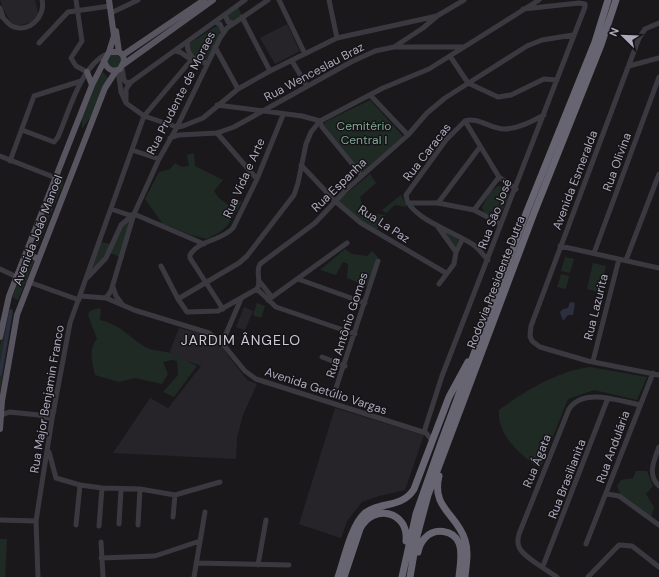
<svg xmlns="http://www.w3.org/2000/svg" width="659" height="577" viewBox="0 0 659 577" font-family="'DM Sans',sans-serif">
<rect width="100%" height="100%" fill="#1a181b"/>
<!-- built -->
<path fill="#262428" d="M0 0H35L39 16 35 21 18 26 11 22 4 11Z
M287 24 300 51 275 64 260 38Z
M244 307 253 311 245 330 236 327Z
M179 328 204 334 218 342 247 380 257 384 243 415 237 438 236 459 113 453 150 398 168 408 201 366 169 354Z
M335 408 424 435 405 490 379 496 362 502 347 521 341 538 299 524Z"/>
<!-- green -->
<path fill="#202a25" d="M238 7 242 16 232 22 229 21 227 15Z
M218 25 221 32 207 59 200 61 191 53 189 44Z
M107 61a7 7 0 1 1 14 0a7 7 0 1 1-14 0Z
M103 72 108 78 91 116 82 129V117L98 77Z
M370 100 402 135V139L363 173 324 127 325 122Z
M194 153 195 166 223 180 214 191 218 197 228 205 237 200 242 202 227 226 220 232 207 239 191 235 163 224 145 199 159 172 170 169 175 163 182 167 189 166 187 155Z
M370 174 376 183 360 197 364 213 385 215 376 231 336 202Z
M64 175 63 184 35 253 31 251 56 185Z
M498 186 506 187 509 196 501 214 496 219 484 213 482 207 490 192Z
M401 195 406 204V207L395 205 386 213 382 210Z
M132 217 120 257 110 253 122 226Z
M441 230 459 240 455 248Z
M101 242 111 244 108 252 90 273Z
M345 249 352 254 367 256 372 251 378 257 367 286 347 278 348 264 343 262 336 275 320 270Z
M29 257 35 259 18 300 12 297Z
M565 257 574 259 570 273 561 271Z
M593 263 606 266 599 292 587 289Z
M561 274 569 276 566 289 557 287Z
M257 303 265 306 261 318 253 315Z
M99 308 101 309 100 320C121 325 129 337 145 347 152 351 159 350 166 352 177 354 188 362 197 366L174 397 163 392 178 375 177 361 171 360 163 362 168 374 162 384 135 378 119 382 95 375C92 361 88 350 97 339L88 315 90 311Z
M7 310 13 312 0 392V345Z
M590 367 647 377 637 400 594 390 568 399 540 469C521 455 497 436 499 410 525 391 558 371 590 367Z
M636 471H647L653 486 646 494 654 507 651 517 621 496 617 486 621 480 633 478Z
M0 539H7L5 577H0Z"/>
<!-- water -->
<path fill="#2d2f41" d="M570 302 575 303 573 315H568L563 321 560 312 563 309 568 308Z"/>
<g fill="none" stroke-linecap="round" stroke-linejoin="round">
<!-- canal -->
<path stroke="#2d2f41" stroke-width="3.5" d="M0 374 11 311"/>
<!-- minor -->
<path stroke="#3b3940" stroke-width="5" d="M76 0 82 41 71 58 76 66 87 72
M279 0 305 54
M329 0 337 38
M0 8 3 17
M111 13 138 0
M0 15C4 18 8 24 12 26 29 34 46 16 42 0
M225 15 228 22 232 23
M242 17 270 71
M215 22 220 24 223 31
M659 23 645 29 639 38 531 326 530 336 532 341 540 347 588 361 659 375
M188 41C185 53 196 65 208 62
M39 43 68 12 110 6
M215 47 238 89
M395 47H463
M174 51 180 52 190 59
M450 56 468 83 498 97 511 95 544 79 557 80
M292 61 307 86
M629 66 659 58
M122 68 124 80 127 83 131 82
M118 70 121 92 126 103 144 116 177 127 183 126 203 118 238 89 270 71 337 38 437 16 464 0
M370 95 408 135
M126 101V89L131 82 245 0
M217 105 302 116 320 121
M320 121 322 127 362 176
M465 121 499 177 516 189
M22 130 54 142 58 137C69 112 81 65 107 54
M217 133 257 179
M170 138 179 135 217 133 234 127 351 62 375 51 394 47 423 28 436 17
M132 150 159 159
M0 156 56 178
M10 161 34 96 81 81
M301 165 335 201 361 223 446 273
M408 203H438L474 210 497 222
M438 203 480 147
M111 209 129 215H133
M474 210 499 177
M134 214 204 244
M438 227 456 252 454 264 439 284
M560 246 659 268
M456 252 462 240
M594 253 659 77
M488 260C483 255 480 250 475 246 458 233 407 218 406 195L446 140 465 121C477 116 492 130 505 129 518 129 532 121 544 115
M626 260 659 174
M161 266 178 299 187 312 218 311 257 289
M0 269 17 277
M88 277 106 258 121 225 134 214
M298 279 365 303
M259 281 272 297
M29 282 79 300
M113 287 116 296 122 304
M257 289C262 281 255 272 260 264L315 223 346 190 408 135 427 113 445 98 527 46 542 40 573 35
M257 289 276 307 355 334
M80 296 106 298 134 310 209 333 222 343 245 371 256 379 426 433 432 440
M106 298 111 291 134 214 159 159 177 127 220 38 227 28 268 0
M178 299 239 263 247 256 294 195 298 183 306 144 311 132 320 121 383 88 429 69 539 0
M268 300 347 243
M223 309 190 258V255C198 240 222 241 233 228L257 179 283 115
M222 343 241 299
M322 357 345 366
M593 361 619 259
M334 394 378 261
M0 416 9 412 39 415
M52 419 39 415 54 411
M424 432 442 376 585 7V4L579 3 523 9
M659 447C654 460 647 475 659 486
M49 452 56 478 80 485 102 488 140 489 175 495 220 482
M607 494 619 496 659 525
M173 517 175 495
M0 520 36 521
M119 524 121 489
M76 525 80 485
M138 525 140 489
M99 526 102 488
M101 542 103 576
M586 544 653 373
M101 558 155 556 200 541
M196 563 289 565
M258 565 266 520
M543 566 608 398
M38 577 36 521 52 419 70 323 144 116 193 58
M194 577 205 512
M557 577C547 570 523 557 519 547 517 543 518 538 519 534L569 409C583 387 620 401 640 405
M588 577 619 545 632 546 659 567"/>
<!-- major -->
<path stroke="#585560" stroke-width="6" d="M116 31 119 52
M109 52 114 36 109 0
M123 55 204 0
M124 64 213 0
M87 72 92 85
M24 258 32 255 38 260
M0 337 9 296 92 85 109 52H119L123 55 124 61 120 69C112 73 107 69 104 61
M0 429 2 401 17 315 105 88 116 71"/>
<!-- highway -->
<path stroke="#676572" stroke-width="7" d="M439 476C431 508 457 514 465 540 469 552 466 565 465 577
M418 552C419 547 421 542 425 538 434 528 453 529 459 543 463 553 460 566 459 577
M338 577C344 560 351 526 364 514 379 501 402 509 414 489L449 397 468 362
M344 577 360 529C373 503 409 511 406 541
M402 577 416 514 442 440 527 211 595 42 608 0
M410 577 417 536 428 495 534 213 601 45 616 0"/>
</g>
<g text-anchor="middle" dominant-baseline="central" stroke-width="3" stroke-linejoin="round" paint-order="stroke">
<!-- street labels -->
<g font-size="12" fill="#adaabc" stroke="#151316">
<text transform="translate(314 72) rotate(-28)">Rua Wenceslau Braz</text>
<text transform="translate(181 93) rotate(-63)">Rua Prudente de Moraes</text>
<text transform="translate(427 152) rotate(-52)">Rua Caracas</text>
<text transform="translate(617 162) rotate(-70)">Rua Olivina</text>
<text transform="translate(244 178) rotate(-66)">Rua Vida e Arte</text>
<text transform="translate(575 180) rotate(-69)">Avenida Esmeralda</text>
<text transform="translate(339 185) rotate(-44)">Rua Espanha</text>
<text transform="translate(495 214) rotate(-69)">Rua São José</text>
<text transform="translate(384 224) rotate(33)">Rua La Paz</text>
<text transform="translate(38 230) rotate(-69)">Avenida João Manoel</text>
<text transform="translate(496 282) rotate(-69)">Rodovia Presidente Dutra</text>
<text transform="translate(596 307) rotate(-76)">Rua Lazurita</text>
<text transform="translate(347 325) rotate(-72)">Rua Antônio Gomes</text>
<text transform="translate(326 391) rotate(18)">Avenida Getúlio Vargas</text>
<text transform="translate(47 399) rotate(-80)">Rua Major Benjamin Franco</text>
<text transform="translate(613 447) rotate(-70)">Rua Andulária</text>
<text transform="translate(537 461) rotate(-68)">Rua Ágata</text>
<text transform="translate(567 479) rotate(-69)">Rua Brasilianita</text>
</g>
<!-- park labels -->
<g font-size="12" fill="#7fa895" stroke="#151316">
<text x="364" y="126">Cemitério<tspan x="364" dy="14">Central I</tspan></text>
</g>
<!-- quarter labels -->
<g font-size="14" letter-spacing="1" fill="#cecbd7" stroke="#151316">
<text x="241" y="340">JARDIM ÂNGELO</text>
</g>
</g>
<!-- north arrow -->
<g transform="translate(623 36) rotate(293)" stroke="#151316" stroke-width="3" paint-order="stroke">
<path d="M0-3L7 15L0 10L-7 15Z" fill="#adaabc"/>
<text y="-6" font-size="11" font-weight="bold" text-anchor="middle" fill="#adaabc">N</text>
</g>
</svg>
